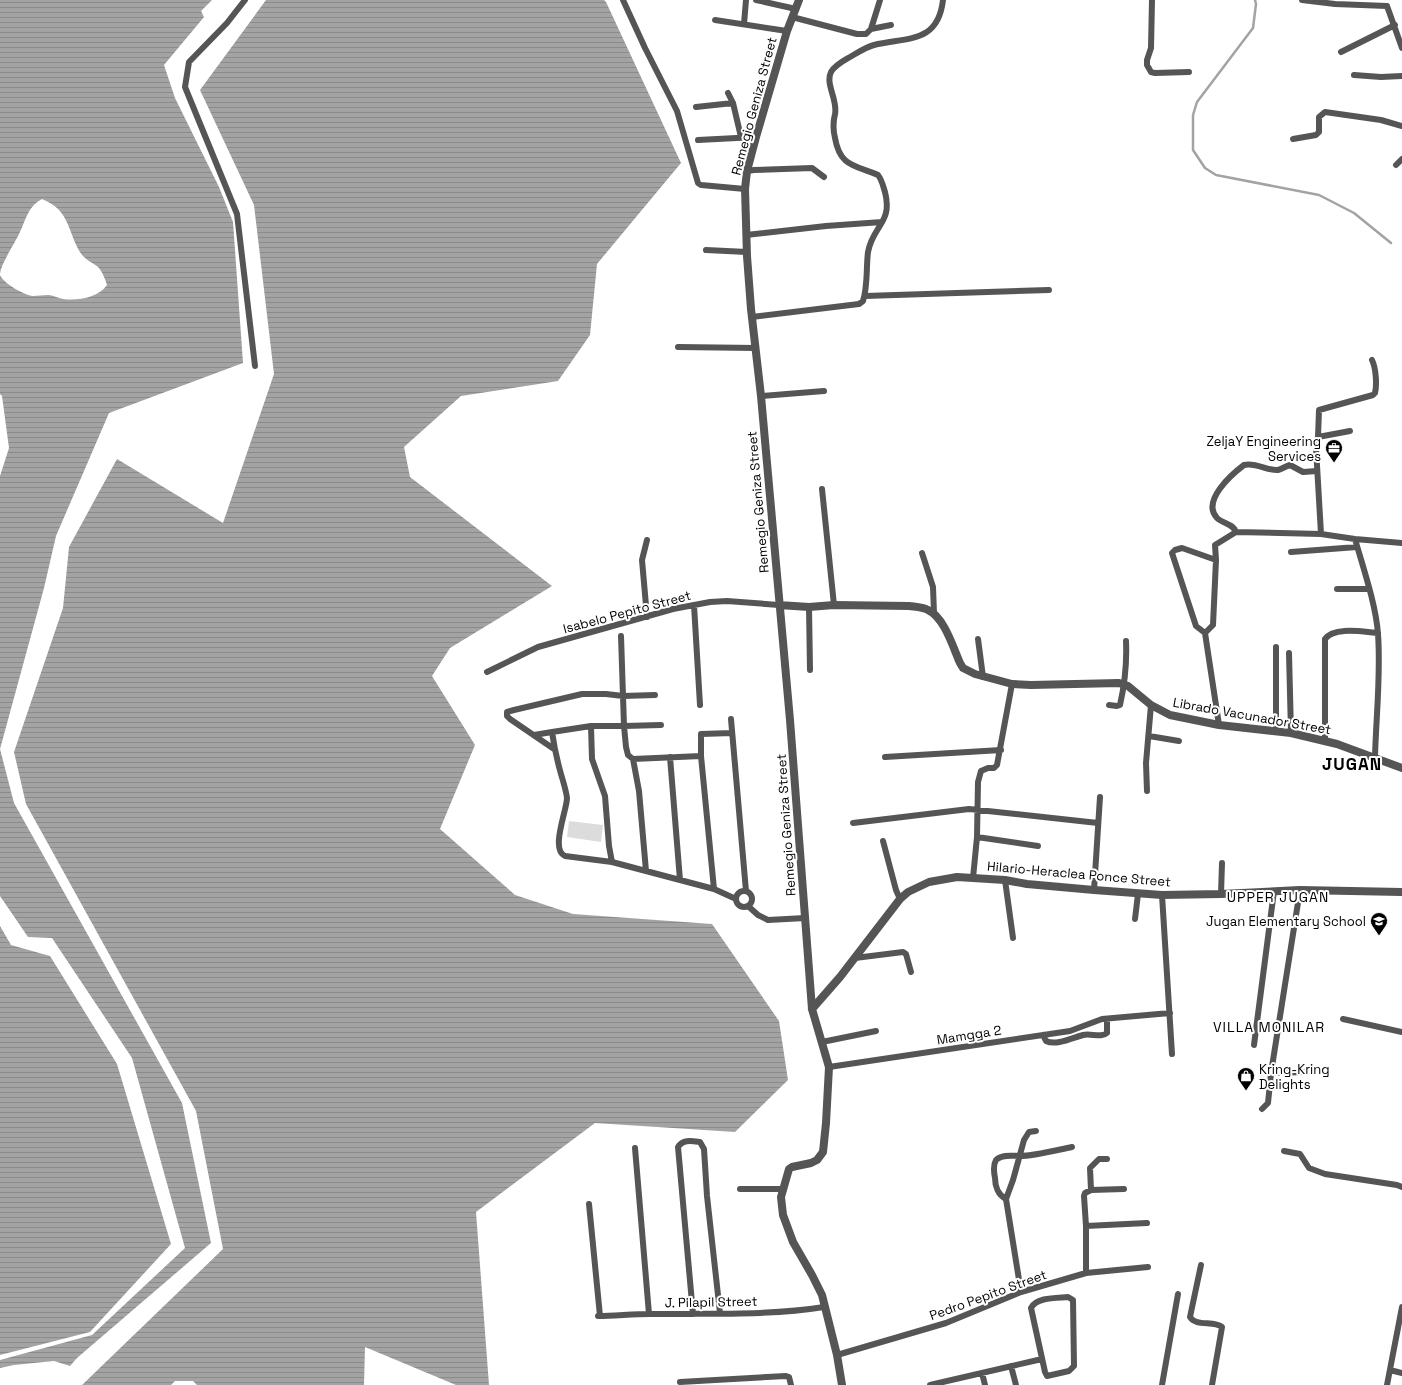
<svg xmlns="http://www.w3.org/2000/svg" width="1402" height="1385" viewBox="0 0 1402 1385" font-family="'Space Grotesk',sans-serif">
<defs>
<pattern id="water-rules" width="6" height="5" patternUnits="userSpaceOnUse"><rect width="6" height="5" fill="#a3a3a3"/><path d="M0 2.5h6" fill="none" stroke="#8b8b8b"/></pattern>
</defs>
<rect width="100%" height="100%" fill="#fff"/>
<!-- park -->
<path fill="#dcdcdc" d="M569 821 603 825 601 842 567 837Z"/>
<!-- water -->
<path fill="url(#water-rules)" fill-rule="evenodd" d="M0 0H212L201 11 204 17 164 65 175 98 219 187 233 222 243 363 109 413 56 536 44 588 0 749 14 803 182 1103 211 1243 77 1358 70 1366 54 1361 14 1365 0 1368V1360L92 1335 185 1248 132 1058 52 938 28 937 0 896V476L9 448 2 396 0 394ZM42 199C72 211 67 234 82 255 87 261 94 263 99 268 103 273 105 279 107 285 98 298 77 301 63 299 58 298 53 295 48 295 43 295 38 296 33 296 24 295 3 283 0 275 0 265 15 243 19 234 26 220 28 206 42 199Z
M266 0H604L606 2 681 163 597 264 590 335 558 381 461 396 404 447 410 477 552 586 450 648 432 676 475 745 440 829 515 895 573 914 712 924 779 1021 788 1080 735 1132 595 1123 476 1212 489 1385H456L365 1347 364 1385H197L193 1381H175L171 1385H16H82L223 1249 196 1111 26 804 14 752 63 608 69 547 117 459 223 523 274 374 254 205 200 90Z
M0 926 11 945 50 956 117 1064 171 1244 90 1332 0 1355Z"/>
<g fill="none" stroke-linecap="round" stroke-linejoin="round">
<!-- stream -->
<path stroke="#a3a3a3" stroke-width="2.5" d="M1255 0 1256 4 1253 28 1197 102 1193 115V150L1205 168 1216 175 1319 195 1354 213 1391 243"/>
<!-- minor -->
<path stroke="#555" stroke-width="6" d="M245 0 227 23 189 62 185 87 237 214 255 366
M623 0 645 48 677 111 698 183 701 185 745 189
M756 0 796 9
M1152 0 1151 48 1147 60V65L1151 72 1155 73 1189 72
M1302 0 1335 4 1387 6
M1387 6 1402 48
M792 17 857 34H866L871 29 891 25
M715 20 787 31
M744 24 746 0
M871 29 880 0
M1341 52 1395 25
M1354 75 1381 77 1402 76
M728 93 733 103 741 137
M696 107 733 103
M1293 139 1316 135 1319 132V117L1325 112 1381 120 1402 126
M698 140 756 137
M1396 165 1402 159
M747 171 754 170 812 168 824 177
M746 235 826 226 882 222
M706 250 747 252
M865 296 1049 290
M752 317 859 304 863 301C868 285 866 268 868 252 873 225 893 223 885 192 883 186 882 180 878 175 855 165 840 167 835 138 833 130 833 122 835 114 838 100 825 84 831 72 835 65 843 61 850 57 857 53 866 47 874 45 907 37 938 44 943 0
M678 347 756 348
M761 396 824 391
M1318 437 1319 410 1373 395 1375 393C1377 385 1376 368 1372 360
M822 489 834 605
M1236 532C1233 523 1223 524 1217 518 1201 501 1232 474 1244 465 1256 462 1267 471 1278 470 1282 469 1286 466 1290 465L1303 472 1317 471
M1321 534 1316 448 1318 437 1350 431
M1355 539C1363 567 1376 605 1378 634 1381 675 1376 717 1375 757
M1291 552 1357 547
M922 553 933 587 934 613
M1216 560 1182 548 1175 550 1172 553 1196 626 1205 633 1219 725
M1337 589H1369
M694 605 700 705
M809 607 810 670
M647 617 642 560 647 540
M1205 633 1213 625 1216 560 1215 545 1236 532 1321 534 1355 539 1402 543
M621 636 624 726 626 747 628 755 633 759 639 791 646 871
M978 639 983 677
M1276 647V730
M1289 653 1291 733
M487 672 538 647 673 609 710 602 727 601 779 605
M1109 705 1117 706 1120 705C1125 683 1127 663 1126 641
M731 719 746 891
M661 725 624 726H591L552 732C554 746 557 760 561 774 563 781 566 790 567 798 567 810 550 850 565 856L612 862 714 889 736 899
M591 726 592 759 605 796 609 846 612 862
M534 735 552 732
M1149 736 1179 741
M1325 740V639C1334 626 1364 632 1378 633
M554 749 510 719 507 716V712L514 710 582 694H606L623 696 655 695
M670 757 680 880
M885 757 1001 750
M633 759 701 756
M1147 791 1146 763 1151 705
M853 823 969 809 1098 823
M977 837 1038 846
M883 841 896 890 900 899
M973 878 977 837 978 782 981 771 988 768H994L997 765 1012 684
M1005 880 1013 938
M714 889 701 756V734L732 733
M1094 890 1100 797
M736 899a8 8 0 1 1 16 0a8 8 0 1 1-16 0Z
M1221 894 1222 863
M1162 895 1172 1054
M748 906 758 915 768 920 805 918
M1135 919 1138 894
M855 958 903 952 906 954 911 972
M1343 1019 1402 1032
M1043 1035 1046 1041C1056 1046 1072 1038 1083 1035 1090 1033 1102 1038 1107 1033V1019
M822 1042 876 1031
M1254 1045 1274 891
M829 1067 1070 1031 1102 1019 1170 1013
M1271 1073 1306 1072
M1262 1109 1268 1103 1271 1073 1300 890
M635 1148 649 1314
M1284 1151 1300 1154 1309 1168 1325 1174 1397 1185 1402 1187
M740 1189H783
M1091 1190 1090 1168 1099 1159H1107
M1006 1199C998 1195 995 1186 995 1178 994 1173 993 1165 996 1160 1002 1154 1013 1156 1020 1156 1034 1156 1057 1150 1072 1147
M589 1204 600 1316
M1086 1226 1147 1223
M1201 1265 1190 1317C1196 1327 1214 1320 1222 1327L1212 1385
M1086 1273V1226L1084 1196 1085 1193 1091 1190 1124 1189
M1021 1292 1006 1199 1013 1180 1024 1140 1029 1132 1036 1131
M1068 1297 1073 1300 1074 1366 1069 1371 1047 1376 1045 1372 1031 1308C1036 1297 1057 1298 1068 1297Z
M693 1314 678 1147C683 1139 692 1141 700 1142L704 1149 707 1196 720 1313
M598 1316C615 1316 632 1314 650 1314 707 1313 768 1316 824 1307
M837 1355 946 1323 1021 1292 1086 1273 1148 1267
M1011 1366 1016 1385
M1390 1370 1402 1373
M982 1373 985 1385
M680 1382 786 1376 789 1377 791 1385
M930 1385 1042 1359
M1162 1385 1178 1294
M1387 1385 1402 1307"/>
<!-- tertiary -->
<path stroke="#555" stroke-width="8" d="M799 0 787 31 756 137 747 171 745 189 747 256 751 309 761 396 790 720 812 1009 829 1067 826 1123 823 1152 817 1160 811 1163 792 1167 789 1169 781 1197 783 1215 793 1242 812 1275 822 1295 837 1355 842 1385
M779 605 809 607 834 605 909 606C916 607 922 607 928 610 944 617 953 647 960 663L963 668 975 674 1012 684 1031 685 1119 683 1128 686 1151 705 1170 715 1219 725 1291 733 1337 744 1402 768
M812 1009 840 977 900 899 908 892 929 882 957 877 1005 880 1027 884 1094 890 1162 895 1221 894 1300 890 1402 892"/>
</g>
<!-- icons -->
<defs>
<symbol id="office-pin" viewBox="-11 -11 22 30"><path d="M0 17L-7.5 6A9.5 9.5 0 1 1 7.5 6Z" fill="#000" stroke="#fff"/><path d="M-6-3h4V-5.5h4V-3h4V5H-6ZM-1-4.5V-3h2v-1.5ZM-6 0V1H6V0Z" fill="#fff"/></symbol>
<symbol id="school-pin" viewBox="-11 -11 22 30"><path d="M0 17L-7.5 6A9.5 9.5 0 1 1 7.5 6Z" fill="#000" stroke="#fff"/><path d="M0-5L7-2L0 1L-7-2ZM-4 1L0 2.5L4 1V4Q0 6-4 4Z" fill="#fff"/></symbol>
<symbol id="shop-pin" viewBox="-11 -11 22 30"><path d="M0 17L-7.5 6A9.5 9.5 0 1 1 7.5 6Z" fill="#000" stroke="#fff"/><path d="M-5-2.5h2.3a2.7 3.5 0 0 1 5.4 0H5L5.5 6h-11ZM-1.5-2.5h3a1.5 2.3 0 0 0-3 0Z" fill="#fff"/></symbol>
</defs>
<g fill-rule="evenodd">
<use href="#office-pin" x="1324" y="438" width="20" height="27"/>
<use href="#school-pin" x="1369" y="911" width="20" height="27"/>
<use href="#shop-pin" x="1236" y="1066" width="20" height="27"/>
</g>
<g text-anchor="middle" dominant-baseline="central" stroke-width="4" stroke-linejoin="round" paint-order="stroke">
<!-- street labels -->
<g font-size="13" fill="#000" stroke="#fff">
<text transform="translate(754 106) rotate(-75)">Remegio Geniza Street</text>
<text transform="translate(758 502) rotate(-95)">Remegio Geniza Street</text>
<text transform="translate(627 612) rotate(-15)">Isabelo Pepito Street</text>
<text transform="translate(1252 716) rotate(10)">Librado Vacunador Street</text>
<text transform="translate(786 825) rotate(-94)">Remegio Geniza Street</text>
<text transform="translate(1079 874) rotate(5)">Hilario-Heraclea Ponce Street</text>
<text transform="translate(969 1035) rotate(-9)">Mamgga 2</text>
<text transform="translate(988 1295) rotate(-20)">Pedro Pepito Street</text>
<text transform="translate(711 1302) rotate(-1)">J. Pilapil Street</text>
</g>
<!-- poi labels -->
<g font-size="13" fill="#000" stroke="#fff" text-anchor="end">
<text x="1321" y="441">ZeljaY Engineering<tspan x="1321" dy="15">Services</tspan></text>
<text x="1366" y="921">Jugan Elementary School</text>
<text x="1259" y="1069" text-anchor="start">Kring-Kring<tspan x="1259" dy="15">Delights</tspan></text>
</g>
<!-- neighbourhood labels -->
<g font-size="14" letter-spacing="1" fill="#000" stroke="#fff">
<text x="1278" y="897">UPPER JUGAN</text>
<text x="1269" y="1027">VILLA MONILAR</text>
</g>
<!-- district labels -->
<g font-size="17" font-weight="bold" letter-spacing="1" fill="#000" stroke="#fff">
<text x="1352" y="764">JUGAN</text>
</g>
</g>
</svg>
